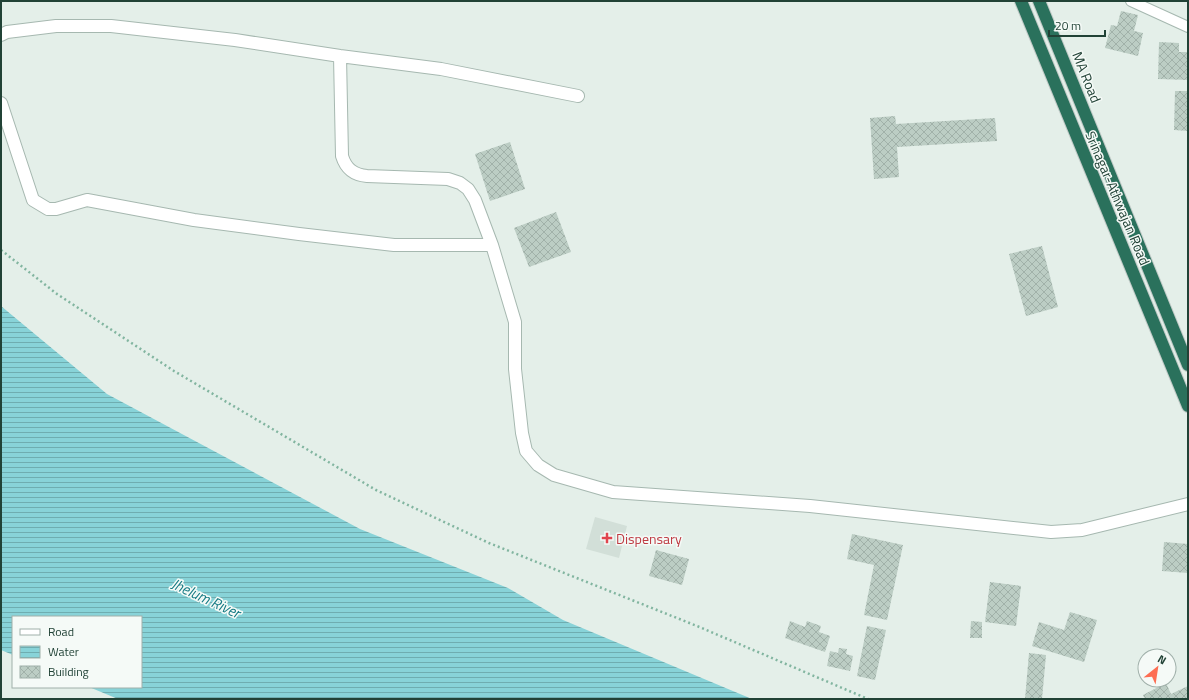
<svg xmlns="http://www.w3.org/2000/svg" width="1189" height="700" viewBox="0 0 1189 700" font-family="'Titillium Web',sans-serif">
<defs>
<pattern id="water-rules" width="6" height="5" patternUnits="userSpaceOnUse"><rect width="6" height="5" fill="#88d3d8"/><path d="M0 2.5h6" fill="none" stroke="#6fadb0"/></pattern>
<pattern id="building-cross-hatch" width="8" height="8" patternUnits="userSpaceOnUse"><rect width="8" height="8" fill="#bccdc4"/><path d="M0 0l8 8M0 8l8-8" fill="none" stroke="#a1b1a9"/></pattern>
</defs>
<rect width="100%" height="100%" fill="#e4efe9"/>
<!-- built -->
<path fill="#d2dfd8" d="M595 517 627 526 619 558 586 549Z"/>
<!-- water -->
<path fill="url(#water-rules)" d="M1 306 107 394 360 529 508 588 563 620 752 699H118L89 687H141V617H13V655L1 650Z"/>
<!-- building -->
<path fill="url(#building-cross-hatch)" d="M1121 11 1138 15 1134 31 1143 33 1138 56 1105 48 1111 25 1117 26Z
M1159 42 1179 43V52H1188V80L1158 79Z
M1175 91H1188V131L1174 130Z
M895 116 896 124 995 118 997 141 897 147 899 177 874 179 870 118Z
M510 142 525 189 490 201 475 154Z
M556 212 571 252 529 267 514 228Z
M1042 246 1058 307 1026 316 1009 254Z
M852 534 903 545 887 620 864 615 874 565 847 559Z
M1164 542 1188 544V573L1162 571Z
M656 550 689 559 682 585 649 576Z
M990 582 1021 586 1016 626 985 622Z
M1070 612 1097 620 1084 662 1032 646 1039 622 1064 630Z
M790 621 805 627 807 621 821 626 819 632 830 636 825 652 785 638Z
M971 621 982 622V638H970Z
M867 626 886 630 875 680 857 676Z
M839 648 847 649 846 654 853 656 850 671 827 666 830 651 838 653Z
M1029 653 1046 655 1042 699H1025Z
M1166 683 1171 694 1188 686V699H1145L1143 695Z"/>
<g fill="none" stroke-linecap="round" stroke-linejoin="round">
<defs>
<path id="lane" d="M1131 1 1188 27"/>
<path id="street" d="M1 35 7 32 56 26H111L235 40 340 56 441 69 578 96
M340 56 342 156C346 169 354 175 367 176L448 179 460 183 468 189 475 200 492 245 515 322V369L522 433 526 451 538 465 554 475 613 492 810 506 1051 532 1082 530 1188 504
M1 103 33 200 48 209H56L87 200 194 220 299 234 394 245H492"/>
<path id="highway" d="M1021 1 1188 406
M1039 1 1188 365"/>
</defs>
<!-- lane casing -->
<use href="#lane" stroke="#a6b8b0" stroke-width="12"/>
<!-- street casing -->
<use href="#street" stroke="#a6b8b0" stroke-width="14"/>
<!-- highway casing -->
<use href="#highway" stroke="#c1cac7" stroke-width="14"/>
<!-- path -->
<path stroke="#82b5a0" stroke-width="2.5" stroke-dasharray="2 3" stroke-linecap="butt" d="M1 250 57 294 174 371 376 490 489 543 697 626 868 699"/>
<!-- lane -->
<use href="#lane" stroke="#fff" stroke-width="10"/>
<!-- street -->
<use href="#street" stroke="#fff" stroke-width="12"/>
<!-- highway -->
<use href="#highway" stroke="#2a715c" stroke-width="12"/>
</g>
<!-- markers -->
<path fill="#e0444e" stroke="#f5faf7" stroke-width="1.5" d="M605 532h4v4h4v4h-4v4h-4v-4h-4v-4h4z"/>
<g text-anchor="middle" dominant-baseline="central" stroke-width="3" stroke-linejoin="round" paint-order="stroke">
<!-- street labels -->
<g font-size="14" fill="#214236" stroke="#f5faf7">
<text transform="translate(1087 77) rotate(68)">MA Road</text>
<text transform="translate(1118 198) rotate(67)">Srinagar-Athwajan Road</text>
</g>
<!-- health labels -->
<g font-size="14" fill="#be3a42" stroke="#f5faf7" text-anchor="start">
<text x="616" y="538">Dispensary</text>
</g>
<!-- water labels -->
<g font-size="15" font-style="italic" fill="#167b84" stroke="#f5faf7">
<text transform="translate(206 598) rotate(25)">Jhelum River</text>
</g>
</g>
<!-- border -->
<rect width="1189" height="700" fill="none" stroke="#214236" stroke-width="4"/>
<!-- legend -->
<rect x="12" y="616" width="130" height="72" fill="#f5faf7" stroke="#a0b0aa"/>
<rect x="20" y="629" width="20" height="6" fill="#ffffff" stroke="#a0b0aa"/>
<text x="48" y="636" font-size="12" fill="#214236">Road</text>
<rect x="20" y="646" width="20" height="12" fill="url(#water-rules)" stroke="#a0b0aa"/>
<text x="48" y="656" font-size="12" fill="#214236">Water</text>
<rect x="20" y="666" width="20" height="12" fill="url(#building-cross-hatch)" stroke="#a0b0aa"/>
<text x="48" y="676" font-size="12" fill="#214236">Building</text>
<!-- north arrow -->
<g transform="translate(1157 668) rotate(30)"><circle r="19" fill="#f5faf7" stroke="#a0b0aa"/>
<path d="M0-3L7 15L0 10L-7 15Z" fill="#fd6e53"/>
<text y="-6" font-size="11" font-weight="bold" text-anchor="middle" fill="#214236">N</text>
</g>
<!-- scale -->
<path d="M1049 30v6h56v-6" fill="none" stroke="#214236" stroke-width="2"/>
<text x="1055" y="30" font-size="12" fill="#214236" stroke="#f5faf7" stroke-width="3" paint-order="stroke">20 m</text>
</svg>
